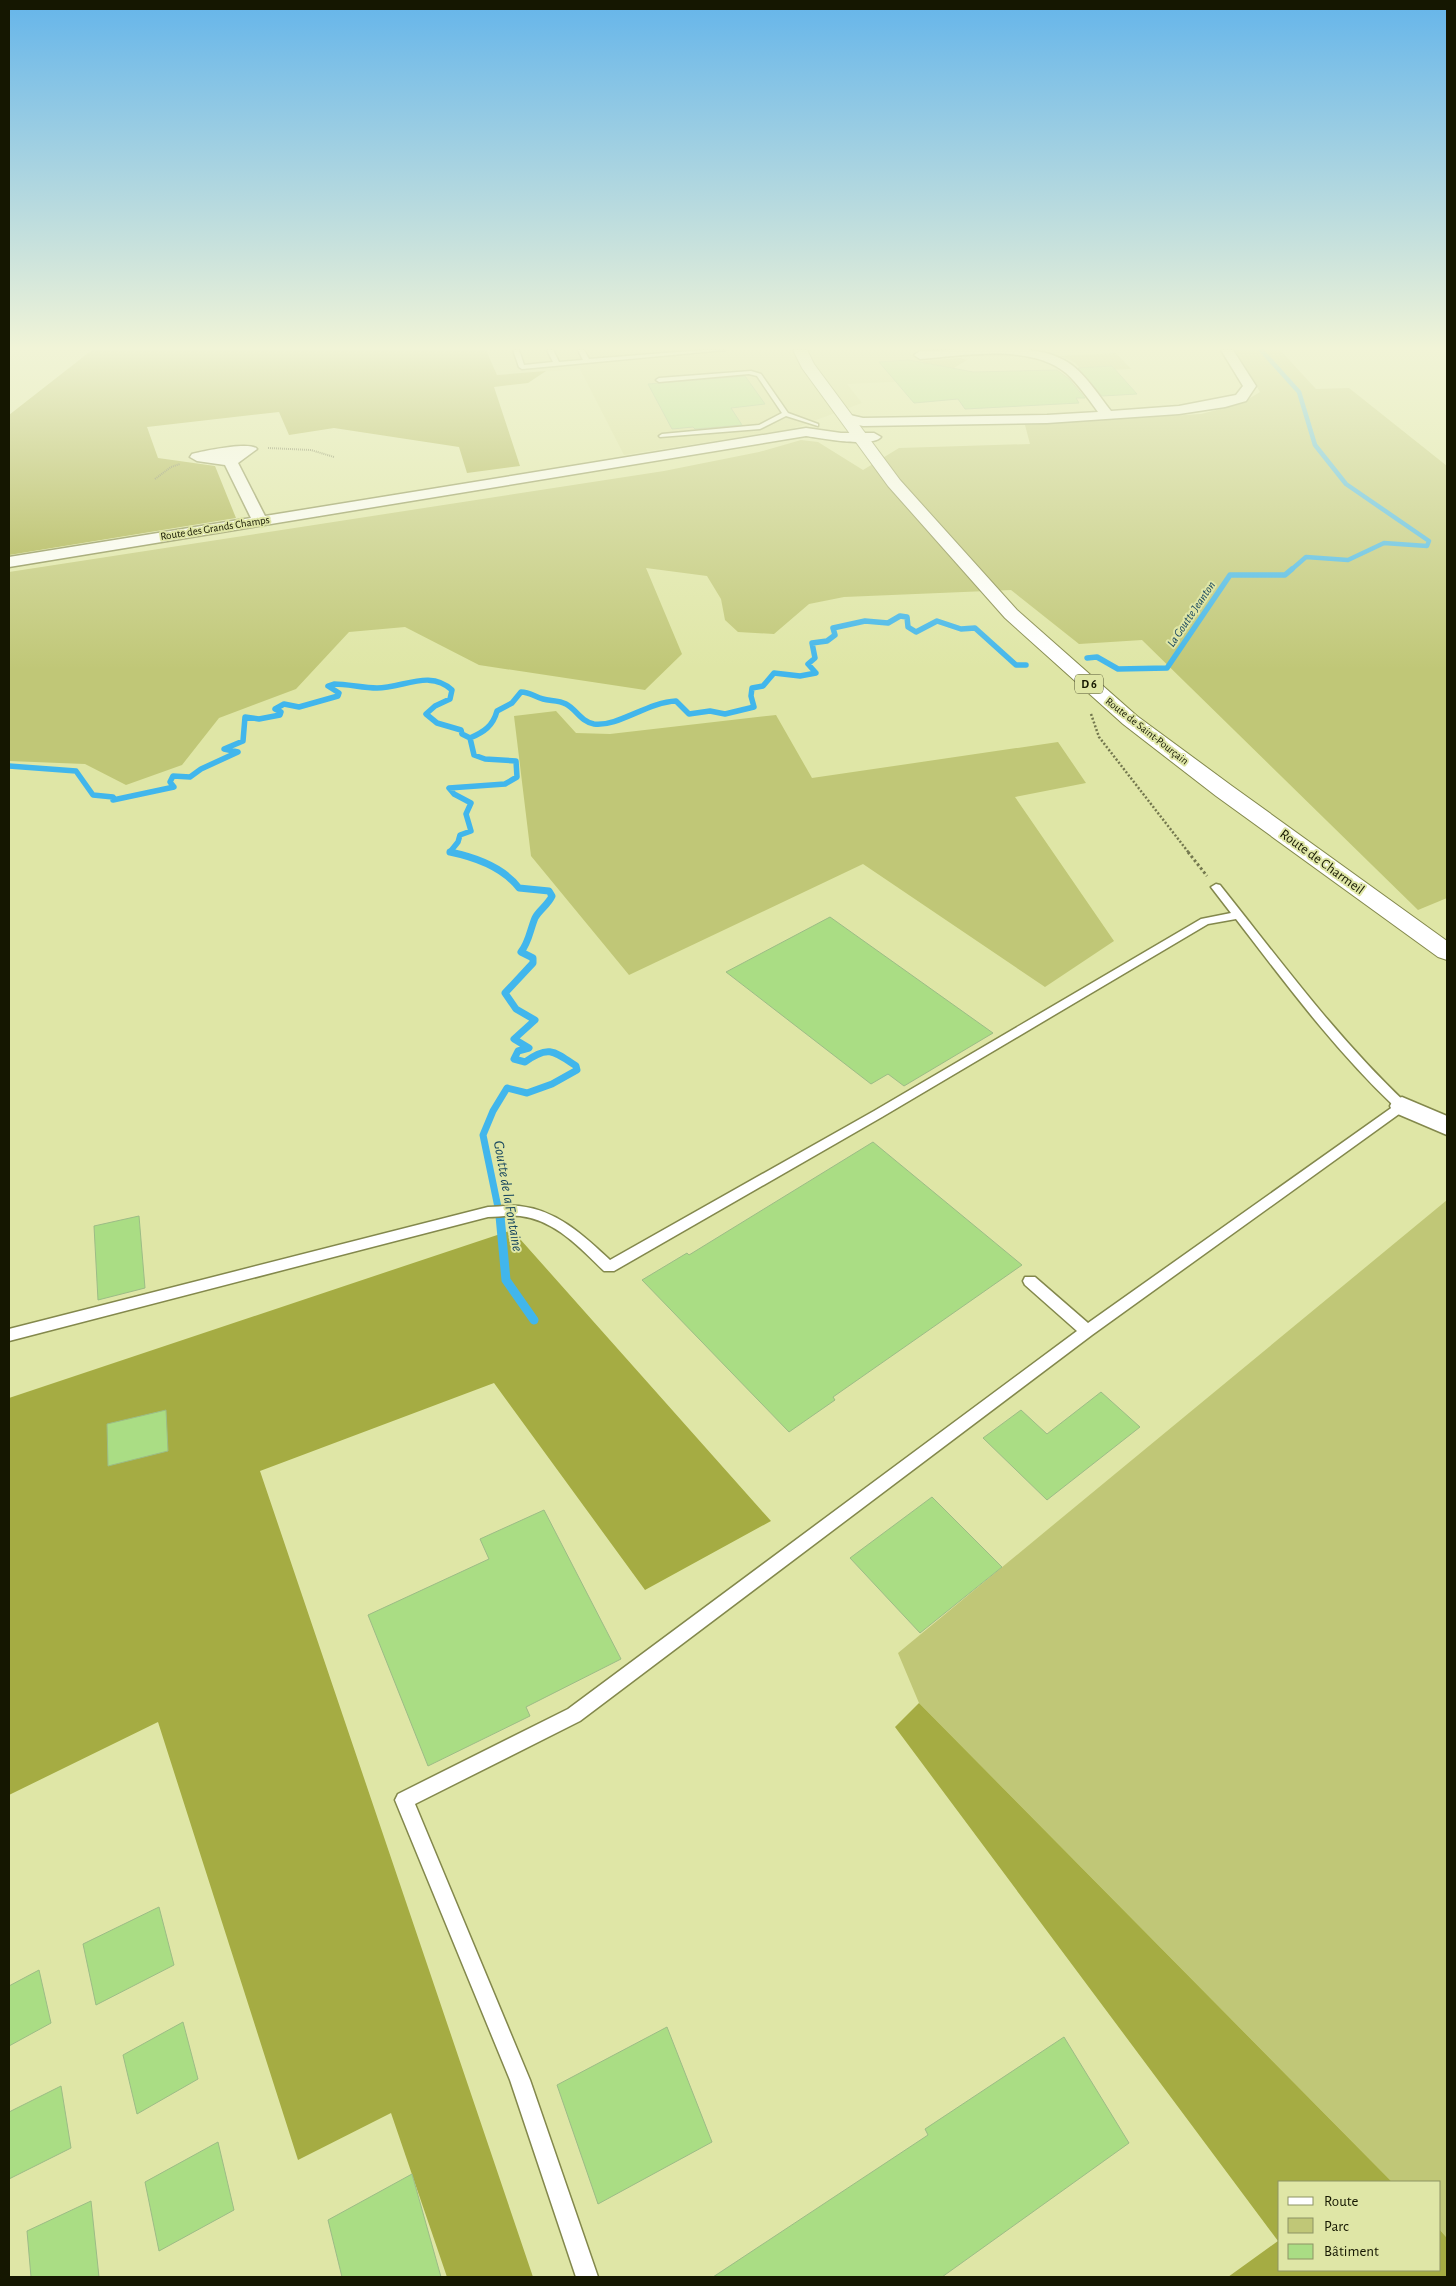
<svg xmlns="http://www.w3.org/2000/svg" width="1456" height="2286" viewBox="0 0 1456 2286" font-family="'Alegreya Sans',sans-serif">
<rect width="100%" height="100%" fill="#dfe6a6"/>
<!-- built -->
<path fill="#d5dc95" d="M486 350H918L934 380 847 384 862 403 792 429 624 455 580 369 497 375Z"/>
<!-- green -->
<path fill="#c0c777" d="M1235 350H1280L1316 389 1349 388 1447 466V898L1418 910 1142 640 1079 644 1011 590 844 597 809 604 774 634 738 632 725 620 721 599 707 576 646 568 682 654 645 690 479 665 405 627 349 632 296 689 219 718 182 765 126 785 85 764 9 761V572L664 471 759 452 801 440 818 442 863 470 899 448 1030 444 1025 425 1201 414 1240 404 1260 392Z
M1116 353 1131 369 1083 371 1074 362 1060 356Z
M960 358 967 360 934 380 923 361Z
M556 711 576 733 610 734 776 715 812 778 1058 742 1086 783 1015 797 1114 941 1045 987 863 864 629 975 531 856 514 716Z
M1447 1200V2238L1440 2230V2182H1392L919 1703 898 1653Z"/>
<!-- forest -->
<path fill="#a5ac43" d="M92 350H486L497 375 546 371 528 383 494 387 520 466 467 473 459 447 334 428 289 435 279 412 147 427 158 458 215 466 236 518 9 555V415Z
M512 1230 771 1521 645 1590 494 1383 260 1471 533 2277H447L391 2113 298 2160 158 1722 9 1795V1398Z
M919 1703 1392 2182H1280V2270H1440V2230L1447 2238V2277H1228L1278 2241 895 1727Z"/>
<g fill="none" stroke-linecap="round" stroke-linejoin="round">
<!-- stream-far3 -->
<path stroke="#41b6ec" stroke-width="4.5" d="M1261 350 1299 392 1315 445 1346 484 1429 541 1427 546 1384 543 1348 560 1306 557 1291 570"/>
<!-- stream-far2 -->
<path stroke="#41b6ec" stroke-width="5.5" d="M1087 658 1097 657 1118 669 1167 668 1230 575H1285L1292 569
M9 766 76 771 93 795 113 797V800L174 787 170 782 173 776 190 777 201 769 238 752 224 749 243 741 245 717 259 719 280 715 281 712 275 709 284 704 299 707 338 696 339 693 328 686 334 684C348 684 363 688 377 688 403 688 430 669 452 690L450 699 435 706 426 714 437 723 461 730 462 734 470 738C484 732 493 726 497 711L512 703 521 692C530 692 535 697 543 699 550 701 559 700 566 704 576 709 581 722 594 724 618 727 648 702 676 701L689 714 710 711 725 714 754 707 751 696 752 688 763 686 774 673 800 676 816 673 808 664 815 658 812 643 827 641 835 635 833 628 865 621 888 623 900 616 907 617 908 627 916 632 937 621 961 629 975 628 1016 665H1026
M456 853 450 852 458 842 460 835 471 831 466 814 471 803 454 794 449 788 505 784 517 777 516 761 485 759 474 755 470 738"/>
<!-- stream-far1 -->
<path stroke="#41b6ec" stroke-width="7" d="M450 852C474 857 503 867 519 888L549 891 552 896C548 905 539 910 535 918 530 930 529 942 521 952L533 958V963L505 993 516 1009 535 1020 514 1039 529 1048 518 1051 514 1059 525 1062C548 1045 554 1051 576 1066L577 1070 552 1084 527 1093 507 1088 493 1111 483 1135 500 1217"/>
<!-- stream -->
<path stroke="#41b6ec" stroke-width="9" d="M500 1216 506 1280 534 1320"/>
</g>
<!-- building -->
<path fill="#aadd84" stroke="#9cbc86" d="M909 360 973 372 1057 370 1069 379 1085 398H1076L1079 403 965 409 958 399 914 403 879 362Z
M1112 366 1137 394 1102 396 1078 368Z
M745 376 765 404 731 408 742 425 695 429 693 427 672 429 648 384Z
M830 917 993 1033 904 1086 888 1074 871 1084 726 972Z
M873 1142 1022 1265 833 1397 835 1400 789 1432 642 1280 687 1253 689 1255Z
M139 1216 145 1288 98 1300 94 1226Z
M1101 1392 1140 1427 1047 1500 983 1438 1021 1410 1047 1434Z
M166 1410 168 1451 108 1466 107 1424Z
M932 1497 1002 1567 920 1633 850 1558Z
M544 1510 621 1659 526 1707 530 1716 428 1766 368 1615 489 1559 480 1539Z
M159 1907 174 1965 96 2005 83 1944Z
M39 1970 51 2023 9 2046V1986Z
M183 2022 198 2079 137 2114 123 2055Z
M667 2027 712 2142 598 2204 557 2085Z
M1064 2037 1129 2143 942 2277H713L928 2135 925 2129Z
M61 2086 71 2148 9 2179V2112Z
M218 2142 234 2210 159 2251 145 2182Z
M412 2174 441 2277H342L328 2220Z
M91 2201 99 2277H31L27 2231Z"/>
<g fill="none" stroke-linecap="round" stroke-linejoin="round">
<defs>
<path id="service" d="M513 350H519L524 365 553 362 547 350H553L559 362 583 360 578 350H584L589 359 703 350H725L522 369 519 367Z
M751 371 761 374 788 413 818 424V426L786 416 760 429 660 437 659 436 662 434 759 425 782 413 757 376 749 374 659 382 656 380 659 378Z
M1216 884 1220 885C1280 960 1336 1037 1406 1103L1408 1106 1406 1109 1092 1335 580 1721 415 1804 530 2080 598 2277H576L510 2080 395 1800 398 1794 568 1709 1077 1331 1025 1285 1023 1281 1025 1277H1035L1088 1323 1394 1106C1334 1049 1286 984 1236 919L1208 924 882 1117 614 1271H604C580 1248 555 1220 520 1216 509 1215 498 1217 488 1217L9 1341V1329L488 1207C498 1207 509 1205 519 1206 557 1210 583 1235 610 1260L874 1111 1201 919 1231 913 1211 887Z"/>
<path id="minor" d="M949 350C988 350 1041 341 1073 366 1088 378 1099 396 1111 411L1179 406 1236 395 1243 386 1221 350H1233L1256 386 1246 401 1225 407 1179 414 1047 423 863 426 845 422 843 419 850 415 863 418 1047 415 1098 412C1088 398 1078 384 1066 373 1030 343 963 356 920 359L914 355 920 351Z
M806 428 841 433H874L881 437C872 448 820 438 806 436L9 567V557L251 518 225 465 197 461 190 457 192 454C203 451 251 441 257 449L238 463 265 516Z
M1402 1097 1447 1116V1135L1393 1112 1390 1106 1393 1100Z"/>
<path id="primary" d="M793 350H807L814 364 900 480 1017 610 1137 716 1232 786 1447 941V960L1438 957 1216 796 1123 724 1005 618 888 486 802 368Z"/>
</defs>
<!-- service casing -->
<use href="#service" stroke="#83884c" stroke-width="3"/>
<!-- minor casing -->
<use href="#minor" stroke="#83884c" stroke-width="3"/>
<!-- primary casing -->
<use href="#primary" stroke="#83884c" stroke-width="2"/>
<!-- path-far2 -->
<path stroke="#73774e" stroke-width="2" stroke-dasharray="1 1" stroke-linecap="butt" d="M268 448 311 450 334 457
M155 479 171 467 180 464"/>
<!-- path-far1 -->
<path stroke="#73774e" stroke-width="2.5" stroke-dasharray="2 2" stroke-linecap="butt" d="M1091 714 1099 737 1189 853"/>
<!-- path -->
<path stroke="#73774e" stroke-width="3" stroke-dasharray="2.5 2.5" stroke-linecap="butt" d="M1188 852 1207 876"/>
<!-- service -->
<use href="#service" fill="#fff" fill-rule="evenodd"/>
<!-- minor -->
<use href="#minor" fill="#fff" fill-rule="evenodd"/>
<!-- primary -->
<use href="#primary" fill="#fff" fill-rule="evenodd"/>
</g>
<!-- sky -->
<linearGradient id="sky" x2="0" y2="1"><stop stop-color="#65b5ea"/><stop offset="0.52" stop-color="#f1f4d7"/><stop offset="1" stop-color="#f1f4d7" stop-opacity="0"/></linearGradient>
<rect width="1456" height="670" fill="url(#sky)"/>
<g text-anchor="middle" dominant-baseline="central" stroke-width="4" stroke-linejoin="round" paint-order="stroke">
<!-- far-street labels -->
<g font-size="11" fill="#151701" stroke="#dfe6a6">
<text transform="translate(215 528) rotate(-9)">Route des Grands Champs</text>
<text transform="translate(1147 731) rotate(38)">Route de Saint-Pourçain</text>
</g>
<!-- far-water labels -->
<g font-size="12" font-style="italic" fill="#18475e" stroke="#dfe6a6">
<text transform="translate(1191 614) rotate(-56)">La Goutte Jeanton</text>
</g>
<!-- shield labels -->
<rect fill="#dfe6a6" stroke="#525532" stroke-width="1" x="1075" y="674.5" width="28" height="19" rx="4"/>
<g font-size="12" font-weight="bold" fill="#151701">
<text x="1089" y="684">D 6</text>
</g>
<!-- street labels -->
<g font-size="14" fill="#151701" stroke="#dfe6a6">
<text transform="translate(1322 862) rotate(36)">Route de Charmeil</text>
</g>
<!-- water labels -->
<g font-size="15" font-style="italic" fill="#18475e" stroke="#dfe6a6">
<text transform="translate(508 1196) rotate(80)">Goutte de la Fontaine</text>
</g>
</g>
<!-- border -->
<rect width="1456" height="2286" fill="none" stroke="#151701" stroke-width="20"/>
<!-- legend -->
<rect x="1278" y="2181" width="162" height="90" fill="#dfe6a6" stroke="#8e9364"/>
<rect x="1288" y="2197" width="25" height="8" fill="#ffffff" stroke="#8e9364"/>
<text x="1324" y="2206" font-size="15" fill="#151701">Route</text>
<rect x="1288" y="2218" width="25" height="15" fill="#c0c777" stroke="#8e9364"/>
<text x="1324" y="2231" font-size="15" fill="#151701">Parc</text>
<rect x="1288" y="2244" width="25" height="15" fill="#aadd84" stroke="#8e9364"/>
<text x="1324" y="2256" font-size="15" fill="#151701">Bâtiment</text>
</svg>
